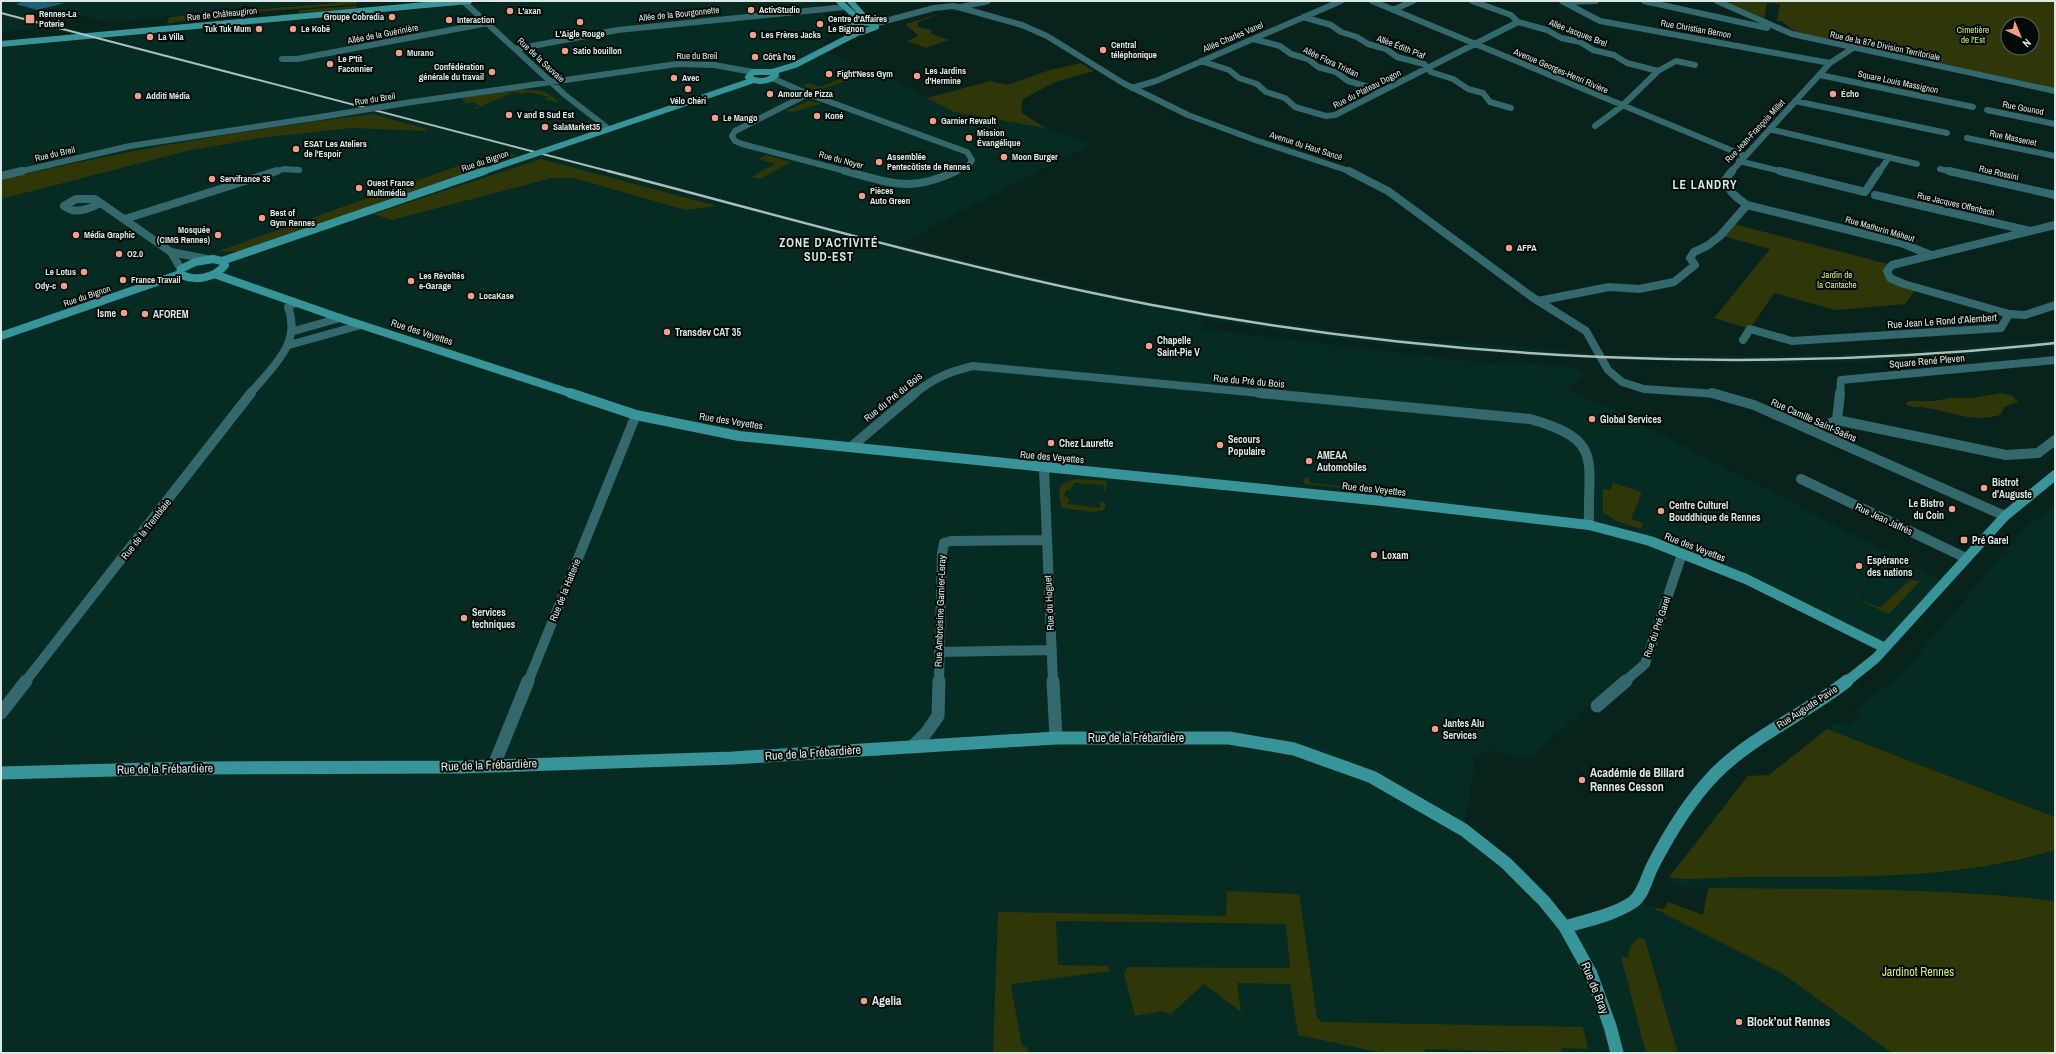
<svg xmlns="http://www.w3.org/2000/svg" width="2056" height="1054" viewBox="0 0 2056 1054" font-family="'Archivo Narrow',sans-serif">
<rect width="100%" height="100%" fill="#08221c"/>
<!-- built -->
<path fill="#052b22" d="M1 1H352L107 22 77 15 49 19 32 12 21 15 82 32 72 34 48 28 1 32Z
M512 1H816L833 29 820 50 888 78 954 112 1045 128 1091 144 900 244 984 265 1149 302 1210 313 1371 335 1587 352 1589 359 1409 347 1294 333 1205 319 1200 329 1505 365V362L1576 367 1583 376 1566 390 1612 409 1945 582 1885 648 1682 554 1645 664 1591 703 1533 756 1523 758 1498 751H1487L1480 755 1475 760 1464 830 1565 927 1634 901 1651 907 1783 974 1892 1053H1V48Z
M2055 339V347L1923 359 1854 362 1773 364 1617 360 1614 354 1769 356 1849 354 1915 351Z
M2055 505V817L1827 729 1832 725 1843 722 1850 725 1860 715 1853 710 1901 675 2024 529Z
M2055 850V901L2002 895 1897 890 1674 887 1671 878 1940 873 2020 861Z"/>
<!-- green -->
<path fill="#2f3708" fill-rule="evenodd" d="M337 1 356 2 357 4 208 16 167 24 169 17 336 3Z
M1744 1H2055V88L1796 32 1781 21H1777L1780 4 1767 3 1764 18 1729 3ZM2008 24H2032V48H2008Z
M356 6 357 8 299 13V10Z
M953 10 959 11H949L918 22V27L932 30 930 33 949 40 926 48 907 41 916 37 918 35 905 24Z
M1081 63 1094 71 1055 82 1023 99 1021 112 1045 128 954 112 927 98 990 81 1007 85 1050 70Z
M866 70 871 72 817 91 802 86 809 83 819 87Z
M520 89 544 91 560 103 544 99 549 97 528 92 522 94 514 92 475 109 473 108 480 106 473 102 466 104 461 98Z
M808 101 822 103 794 112 785 111Z
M372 114 427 129 426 131 352 128 260 138 187 151 1 199V180C123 150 247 130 372 114Z
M497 152 518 155 239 251 216 252Z
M766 155 791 162 760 179 751 177 775 164 759 159Z
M541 159 717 206 685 210 574 178H552L392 220 373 214Z
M1730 223 1892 265 1890 278 1917 288 1905 304 1835 310 1774 293 1750 329 1714 318 1770 249 1719 235Z
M2001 393 2013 396 2018 402 2005 407 2000 415C1970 423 1954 412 1927 408 1919 406 1913 409 1906 404L1908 401H1935L1949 398H1972Z
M1309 477 1310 483 1367 489 1368 483 1372 485V491L1304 484 1303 479Z
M1075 479 1107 481 1105 491H1103L1104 485 1074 483 1071 489 1066 491 1064 495 1069 499 1068 504 1099 508 1101 501 1106 504 1104 510 1093 512 1062 508C1058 491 1055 485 1075 479Z
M1613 483 1642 492 1631 519 1643 523 1641 529 1616 521 1603 512V489L1610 490Z
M1913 580 1920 581 1889 614 1847 594 1878 607 1882 606 1908 581Z
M1827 729 2055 817V850C1953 881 1848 876 1742 877 1729 877 1678 881 1669 877L1748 776 1769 775Z
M1708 888C1823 889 1940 887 2055 901V1053H1892L1783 974 1651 907 1664 909 1668 902 1703 915Z
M1227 891 1299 894 1317 1017 1322 1022 1583 1027 1588 1049 1561 1048 1562 1053 1425 1049V1053H1383L1298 1035 1290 984 1237 983 1241 1012 1204 984 1170 1015 1163 1011 1135 1016 1124 974 1127 967 1290 968 1286 924 1056 921 1058 965 1107 966 1110 971 1012 984 1011 986 1022 1045 1028 1048 1027 1053H993L998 913 1000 912 1226 916Z
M1639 937 1645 940 1678 1053H1646L1621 957H1628L1630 947Z"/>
<!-- water -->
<path fill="#1d5e78" d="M24 1 65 3 37 10 16 4Z"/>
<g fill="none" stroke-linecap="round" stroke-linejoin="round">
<!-- street-far3 -->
<path stroke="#33696c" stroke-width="6" d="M463 1 565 95 609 129
M1372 1 1745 156
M1472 1 1511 15 1518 22 1547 30 1561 38 1580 42 1593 50 1614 55 1627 63 1658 71
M1562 1 1600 21 1830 63
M1644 1 1767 28
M1717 1 1792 34 2055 91
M1566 2 1596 1
M961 7 988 1
M1393 10 1413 1
M1303 17 1331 25 1341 32 1357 37 1368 44 1386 49 1397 57 1424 64 1431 72 1453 79 1468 89 1483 93 1490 102 1511 108
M874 24 934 8 954 6 1022 25 1047 36 1123 83 1188 115 1255 140 1352 172
M1253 39 1280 46 1291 54 1308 59 1318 67 1336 72 1348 81 1382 91
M516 49 618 30 845 7
M282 59H297L488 23
M1201 61 1229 70 1239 78 1257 84 1266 92 1285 98 1295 107 1326 116 1335 115 1518 22
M1820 75 1973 107
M772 78 808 94
M1132 88 1156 81 1341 1
M1795 101 1947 133
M412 102 677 64 714 65 753 72
M1987 110 2055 124
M1595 126 1622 106 1658 71 1676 61 1695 65
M1769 129 1917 164
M1967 138 2055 156
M1739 161 1784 172
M1940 169 1954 172
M18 172 130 146 320 117
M274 172 284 169 299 170
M849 172 742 144 735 141 732 136 735 131 808 94 967 152 972 160 969 165 954 172
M1731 172 1830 63 1853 48
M1879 172 1889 157"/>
<!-- street-far2 -->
<path stroke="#33696c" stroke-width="8" d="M845 171C891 183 910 193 956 171
M1349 171 1388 191 1532 297 1586 331 1608 370 1622 382 1644 389 1717 394
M1732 171 1725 180C1729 192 1737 198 1747 205L1901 243 1931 255
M1780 171 1865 192 1879 171
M1949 171 2055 195
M1 176 22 171
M1875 195 2030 231
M100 203C89 209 75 215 64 206L76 199H95L171 252 181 269
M125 219 277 171
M171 252 207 259
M1538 301 1609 287 1639 289 1674 282 1695 265 1690 258 1694 252 1707 246 1720 236 1747 205
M2009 314 2025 315 2055 305
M294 331 340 318
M1743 340 1750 329 1792 341 2001 328 2009 314 1904 284 1890 278 1887 271 1892 265 2055 225
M289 345 361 325
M250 394C272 367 302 344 288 307L295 303
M914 394C934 378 948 372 973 366L1270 394
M1840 394 1841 380 2055 360"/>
<!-- street-far1 -->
<path stroke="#33696c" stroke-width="10" d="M1259 393 1530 419C1605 440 1587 460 1589 525
M1712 393 1754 405 2005 516
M1837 420 1840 393
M1814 431 1837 420 2006 455 2038 453 2055 440
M851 447 915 393
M1044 468 1053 682
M1801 479 1966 558
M939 652 1052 650
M25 682 251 393
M528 682 636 415
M939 682 942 553 944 543 951 541 1045 540
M1624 682 1645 664 1682 554"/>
<!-- street -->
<path stroke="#33696c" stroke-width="13" d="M1053 681 1056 738
M1597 706 1626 681
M1 713 26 681
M912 747 926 733 938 716 939 681
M494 765 528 681"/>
<!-- secondary-far3 -->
<path stroke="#379499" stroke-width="6" d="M839 1 853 14 854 22
M850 1 869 22
M854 22 871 23 876 27 862 32 846 29 847 25Z
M1 44 469 1
M753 72H772L776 75C768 82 757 83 748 77Z
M772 72 795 65 859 32
M562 145 754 80
M482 172 511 162"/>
<!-- secondary-far2 -->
<path stroke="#379499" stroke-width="8" d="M213 259 222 261 225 265C215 278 195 282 180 274L181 269 195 262Z
M222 261 484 171
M214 274 340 318 573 394
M1 336 180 274"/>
<!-- secondary-far1 -->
<path stroke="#379499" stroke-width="10" d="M570 393 636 415 739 436 1382 501 1589 525 1650 541 1746 579 1885 648
M1846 682 1876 658 2005 516 2055 475"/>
<!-- secondary -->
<path stroke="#379499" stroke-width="13" d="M1 773 190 768 461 767 733 758 1056 738H1229L1294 749 1372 777 1464 830 1506 863 1544 901 1565 927 1591 974 1610 1026 1617 1053
M1565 927C1587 920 1614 915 1633 902 1644 894 1647 876 1653 865 1669 834 1690 800 1714 775 1752 736 1804 715 1847 681"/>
<!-- rail-far1 -->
<path stroke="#acbeb9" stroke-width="2" d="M1 13 612 172"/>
<!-- rail -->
<path stroke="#acbeb9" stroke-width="2.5" d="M608 171C789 218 969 270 1152 305 1448 361 1756 375 2055 343"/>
<!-- street-bridge -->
<path stroke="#33696c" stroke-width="6" d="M320 117 412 102"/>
<!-- secondary-bridge -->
<path stroke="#379499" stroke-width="6" d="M511 162 562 145"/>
</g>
<!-- markers -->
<g fill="#f49e87" stroke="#020a07" stroke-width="1.5">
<circle cx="751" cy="10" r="4"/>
<circle cx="510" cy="11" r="4"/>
<circle cx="392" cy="17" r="4"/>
<rect x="25" y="14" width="10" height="10" rx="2"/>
<circle cx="449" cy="20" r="4"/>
<circle cx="580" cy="22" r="4"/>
<circle cx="820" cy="24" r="4"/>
<circle cx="259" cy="29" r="4"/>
<circle cx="293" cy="29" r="4"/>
<circle cx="753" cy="35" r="4"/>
<circle cx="150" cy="37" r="4"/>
<circle cx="1103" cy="50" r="4"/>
<circle cx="565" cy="51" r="4"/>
<circle cx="399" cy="53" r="4"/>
<circle cx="755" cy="57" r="4"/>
<circle cx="330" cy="64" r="4"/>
<circle cx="492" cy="72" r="4"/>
<circle cx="829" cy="74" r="4"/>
<circle cx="917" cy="76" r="4"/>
<circle cx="674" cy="78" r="4"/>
<circle cx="688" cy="89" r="4"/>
<circle cx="770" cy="94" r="4"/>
<circle cx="1833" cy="94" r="4"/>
<circle cx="138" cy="96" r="4"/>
<circle cx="509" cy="115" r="4"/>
<circle cx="817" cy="116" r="4"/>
<circle cx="715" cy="118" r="4"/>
<circle cx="933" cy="121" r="4"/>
<circle cx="545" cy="127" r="4"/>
<circle cx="969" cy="138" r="4"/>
<circle cx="296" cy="149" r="4"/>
<circle cx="1004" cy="157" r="4"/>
<circle cx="879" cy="162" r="4"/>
<circle cx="212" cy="179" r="4"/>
<circle cx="359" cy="188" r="4"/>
<circle cx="862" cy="196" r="4"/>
<circle cx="262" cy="218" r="4"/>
<circle cx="76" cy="235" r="4"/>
<circle cx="218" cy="235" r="4"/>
<circle cx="1509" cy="248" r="4"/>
<circle cx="119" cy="254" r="4"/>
<circle cx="84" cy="272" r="4"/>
<circle cx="123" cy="280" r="4"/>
<circle cx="411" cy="281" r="4"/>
<circle cx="64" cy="286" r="4"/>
<circle cx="471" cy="296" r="4"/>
<circle cx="124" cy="313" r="4"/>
<circle cx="145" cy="314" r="4"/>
<circle cx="667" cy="332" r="4"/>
<circle cx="1149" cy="346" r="4"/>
<circle cx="1592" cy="419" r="4"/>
<circle cx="1051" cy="443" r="4"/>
<circle cx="1220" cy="445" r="4"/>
<circle cx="1309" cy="461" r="4"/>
<circle cx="1984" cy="488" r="4"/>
<circle cx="1952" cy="509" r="4"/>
<circle cx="1661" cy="511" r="4"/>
<rect x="1960" y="536" width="8" height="8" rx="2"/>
<circle cx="1374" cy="555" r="4"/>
<circle cx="1859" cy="566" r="4"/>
<circle cx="464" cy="618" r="4"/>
<circle cx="1435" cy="729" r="4"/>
<circle cx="1582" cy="780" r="4"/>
<circle cx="864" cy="1001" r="4"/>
<circle cx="1739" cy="1022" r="4"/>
</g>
<g text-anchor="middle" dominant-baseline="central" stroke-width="4" stroke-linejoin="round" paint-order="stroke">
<!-- far-poi labels -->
<g font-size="9" font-weight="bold" fill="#dae9e4" stroke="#020a07" text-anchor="start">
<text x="759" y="10">ActivStudio</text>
<text x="518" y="11">L'axan</text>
<text x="39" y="14">Rennes-La<tspan x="39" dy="10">Poterie</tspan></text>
<text x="384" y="17" text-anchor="end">Groupe Cobredia</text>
<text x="828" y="19">Centre d'Affaires<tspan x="828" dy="10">Le Bignon</tspan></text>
<text x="457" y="20">Interaction</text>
<text x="251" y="29" text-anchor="end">Tuk Tuk Mum</text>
<text x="301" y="29">Le Kobë</text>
<text x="580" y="34" text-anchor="middle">L'Aigle Rouge</text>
<text x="761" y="35">Les Frères Jacks</text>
<text x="158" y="37">La Villa</text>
<text x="1111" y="45">Central<tspan x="1111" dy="10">téléphonique</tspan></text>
<text x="573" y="51">Satio bouillon</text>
<text x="407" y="53">Murano</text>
<text x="763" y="57">Côt'à l'os</text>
<text x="338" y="59">Le P'tit<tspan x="338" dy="10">Faconnier</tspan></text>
<text x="484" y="67" text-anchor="end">Confédération<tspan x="484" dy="10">générale du travail</tspan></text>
<text x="925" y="71">Les Jardins<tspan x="925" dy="10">d'Hermine</tspan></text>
<text x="837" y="74">Fight'Ness Gym</text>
<text x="682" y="78">Avec</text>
<text x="778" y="94">Amour de Pizza</text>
<text x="1841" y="94">Écho</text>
<text x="146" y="96">Additi Média</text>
<text x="688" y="101" text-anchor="middle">Vélo Chéri</text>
<text x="517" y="115">V and B Sud Est</text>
<text x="825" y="116">Koné</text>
<text x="723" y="118">Le Mango</text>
<text x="941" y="121">Garnier Revault</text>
<text x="553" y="127">SalaMarket35</text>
<text x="977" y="133">Mission<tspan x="977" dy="10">Évangélique</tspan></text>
<text x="304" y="144">ESAT Les Ateliers<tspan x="304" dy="10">de l'Espoir</tspan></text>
<text x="887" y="157">Assemblée<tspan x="887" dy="10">Pentecôtiste de Rennes</tspan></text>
<text x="1012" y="157">Moon Burger</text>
<text x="220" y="179">Servifrance 35</text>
<text x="367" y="183">Ouest France<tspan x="367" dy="10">Multimédia</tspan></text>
<text x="870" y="191">Pièces<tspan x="870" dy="10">Auto Green</tspan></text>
<text x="270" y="213">Best of<tspan x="270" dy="10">Gym Rennes</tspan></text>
<text x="210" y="230" text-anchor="end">Mosquée<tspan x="210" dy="10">(CIMG Rennes)</tspan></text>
<text x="84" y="235">Média Graphic</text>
<text x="1517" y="248">AFPA</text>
<text x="127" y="254">O2.0</text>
<text x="76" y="272" text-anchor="end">Le Lotus</text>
<text x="419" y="276">Les Révoltés<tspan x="419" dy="10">e-Garage</tspan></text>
<text x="131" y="280">France Travail</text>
<text x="56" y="286" text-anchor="end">Ody-c</text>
<text x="479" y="296">LocaKase</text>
</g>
<!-- far-street labels -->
<g font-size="9" fill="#dae9e4" stroke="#020a07">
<text transform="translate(222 14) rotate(-6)">Rue de Châteaugiron</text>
<text transform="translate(679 14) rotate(-6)">Allée de la Bourgonnette</text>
<text transform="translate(1696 29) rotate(10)">Rue Christian Bernon</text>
<text transform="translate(1578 33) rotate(21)">Allée Jacques Brel</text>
<text transform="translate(383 34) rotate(-11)">Allée de la Guérinière</text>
<text transform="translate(1233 37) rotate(-23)">Allée Charles Vanel</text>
<text transform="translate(1885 46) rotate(12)">Rue de la 87e Division Territoriale</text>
<text transform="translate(1401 47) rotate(21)">Allée Édith Piaf</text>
<text x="697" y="56">Rue du Breil</text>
<text transform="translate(541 60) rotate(43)">Rue de la Sauvaie</text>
<text transform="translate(1331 62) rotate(25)">Allée Flora Tristan</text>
<text transform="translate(1561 71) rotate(23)">Avenue Georges-Henri Rivière</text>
<text transform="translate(1898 82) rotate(12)">Square Louis Massignon</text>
<text transform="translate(1367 89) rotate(-27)">Rue du Plateau Dogon</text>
<text transform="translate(375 99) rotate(-9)">Rue du Breil</text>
<text transform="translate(2023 108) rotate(11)">Rue Gounod</text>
<text transform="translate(1755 131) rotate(-47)">Rue Jean-François Millet</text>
<text transform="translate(2013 138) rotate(12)">Rue Massenet</text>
<text transform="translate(1306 146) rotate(18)">Avenue du Haut Sancé</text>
<text transform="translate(55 154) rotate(-13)">Rue du Breil</text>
<text transform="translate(841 160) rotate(15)">Rue du Noyer</text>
<text transform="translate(485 161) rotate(-19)">Rue du Bignon</text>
<text transform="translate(1999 173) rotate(13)">Rue Rossini</text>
<text transform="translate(1956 204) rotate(13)">Rue Jacques Offenbach</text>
<text transform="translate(1880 229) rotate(16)">Rue Mathurin Méheut</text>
<text transform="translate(87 296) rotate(-19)">Rue du Bignon</text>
</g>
<!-- far-park labels -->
<g font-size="9" fill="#d7ef6e" stroke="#020a07">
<text x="1973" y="30">Cimetière<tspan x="1973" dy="10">de l'Est</tspan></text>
<text x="1837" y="275">Jardin de<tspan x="1837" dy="10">la Cantache</tspan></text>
</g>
<!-- poi labels -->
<g font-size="10" font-weight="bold" fill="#dae9e4" stroke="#020a07" text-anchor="start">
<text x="116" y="313" text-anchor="end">Isme</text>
<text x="153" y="314">AFOREM</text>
<text x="675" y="332">Transdev CAT 35</text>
<text x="1157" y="340">Chapelle<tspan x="1157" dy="12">Saint-Pie V</tspan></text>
<text x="1600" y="419">Global Services</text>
<text x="1228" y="439">Secours<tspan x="1228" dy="12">Populaire</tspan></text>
<text x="1059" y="443">Chez Laurette</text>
<text x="1317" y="455">AMEAA<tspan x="1317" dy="12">Automobiles</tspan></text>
<text x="1992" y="482">Bistrot<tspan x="1992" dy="12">d'Auguste</tspan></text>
<text x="1944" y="503" text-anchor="end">Le Bistro<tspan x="1944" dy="12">du Coin</tspan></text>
<text x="1669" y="505">Centre Culturel<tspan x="1669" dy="12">Bouddhique de Rennes</tspan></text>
<text x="1972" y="540">Pré Garel</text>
<text x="1382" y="555">Loxam</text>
<text x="1867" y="560">Espérance<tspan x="1867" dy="12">des nations</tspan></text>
<text x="472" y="612">Services<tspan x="472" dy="12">techniques</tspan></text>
<text x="1443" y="723">Jantes Alu<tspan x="1443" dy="12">Services</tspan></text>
</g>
<!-- street labels -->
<g font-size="10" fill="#dae9e4" stroke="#020a07">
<text transform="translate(1942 321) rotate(-4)">Rue Jean Le Rond d'Alembert</text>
<text transform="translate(422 332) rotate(18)">Rue des Veyettes</text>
<text transform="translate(1927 361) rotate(-5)">Square René Pleven</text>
<text transform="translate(1249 381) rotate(5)">Rue du Pré du Bois</text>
<text transform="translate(893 397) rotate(-39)">Rue du Pré du Bois</text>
<text transform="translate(1814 420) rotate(24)">Rue Camille Saint-Saëns</text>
<text transform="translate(731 421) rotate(9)">Rue des Veyettes</text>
<text transform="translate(1052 457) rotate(5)">Rue des Veyettes</text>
<text transform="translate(1374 489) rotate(6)">Rue des Veyettes</text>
<text transform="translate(1884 519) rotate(25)">Rue Jean Jaffrès</text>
<text transform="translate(146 529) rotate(-52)">Rue de la Tremblaie</text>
<text transform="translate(1695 547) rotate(21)">Rue des Veyettes</text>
<text transform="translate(565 590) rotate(-68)">Rue de la Hatterie</text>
<text transform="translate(1049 603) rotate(-93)">Rue du Hoguet</text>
<text transform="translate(940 611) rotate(-88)">Rue Ambroisine Garnier-Leray</text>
<text transform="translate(1657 627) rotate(-71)">Rue du Pré Garel</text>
<text transform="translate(1807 707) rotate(-33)">Rue Auguste Pavie</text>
</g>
<!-- far-district labels -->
<g font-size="12" font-weight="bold" letter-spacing="1" fill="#ceece2" stroke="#020a07">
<text x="1705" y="185">LE LANDRY</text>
<text x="829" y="243">ZONE D'ACTIVITÉ<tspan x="829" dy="14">SUD-EST</tspan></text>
</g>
<!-- near-street labels -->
<g font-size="12" fill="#dae9e4" stroke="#020a07">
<text x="1136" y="738">Rue de la Frébardière</text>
<text transform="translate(813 753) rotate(-4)">Rue de la Frébardière</text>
<text transform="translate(489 765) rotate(-2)">Rue de la Frébardière</text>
<text transform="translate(165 769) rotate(-1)">Rue de la Frébardière</text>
<text transform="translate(1595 988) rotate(68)">Rue de Bray</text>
</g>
<!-- near-poi labels -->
<g font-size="12" font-weight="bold" fill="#dae9e4" stroke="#020a07" text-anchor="start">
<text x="1590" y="773">Académie de Billard<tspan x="1590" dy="14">Rennes Cesson</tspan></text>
<text x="872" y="1001">Agelia</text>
<text x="1747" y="1022">Block’out Rennes</text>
</g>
<!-- near-park labels -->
<g font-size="12" fill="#d7ef6e" stroke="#020a07">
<text x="1918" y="972">Jardinot Rennes</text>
</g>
</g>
<!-- border -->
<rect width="2056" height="1054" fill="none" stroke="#dae9e4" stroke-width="4"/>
<!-- north arrow -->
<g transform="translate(2020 36) rotate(136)"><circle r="19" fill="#020a07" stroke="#58635f"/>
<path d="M0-3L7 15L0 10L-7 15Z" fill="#f49e87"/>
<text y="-6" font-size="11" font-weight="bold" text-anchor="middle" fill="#dae9e4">N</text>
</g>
</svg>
